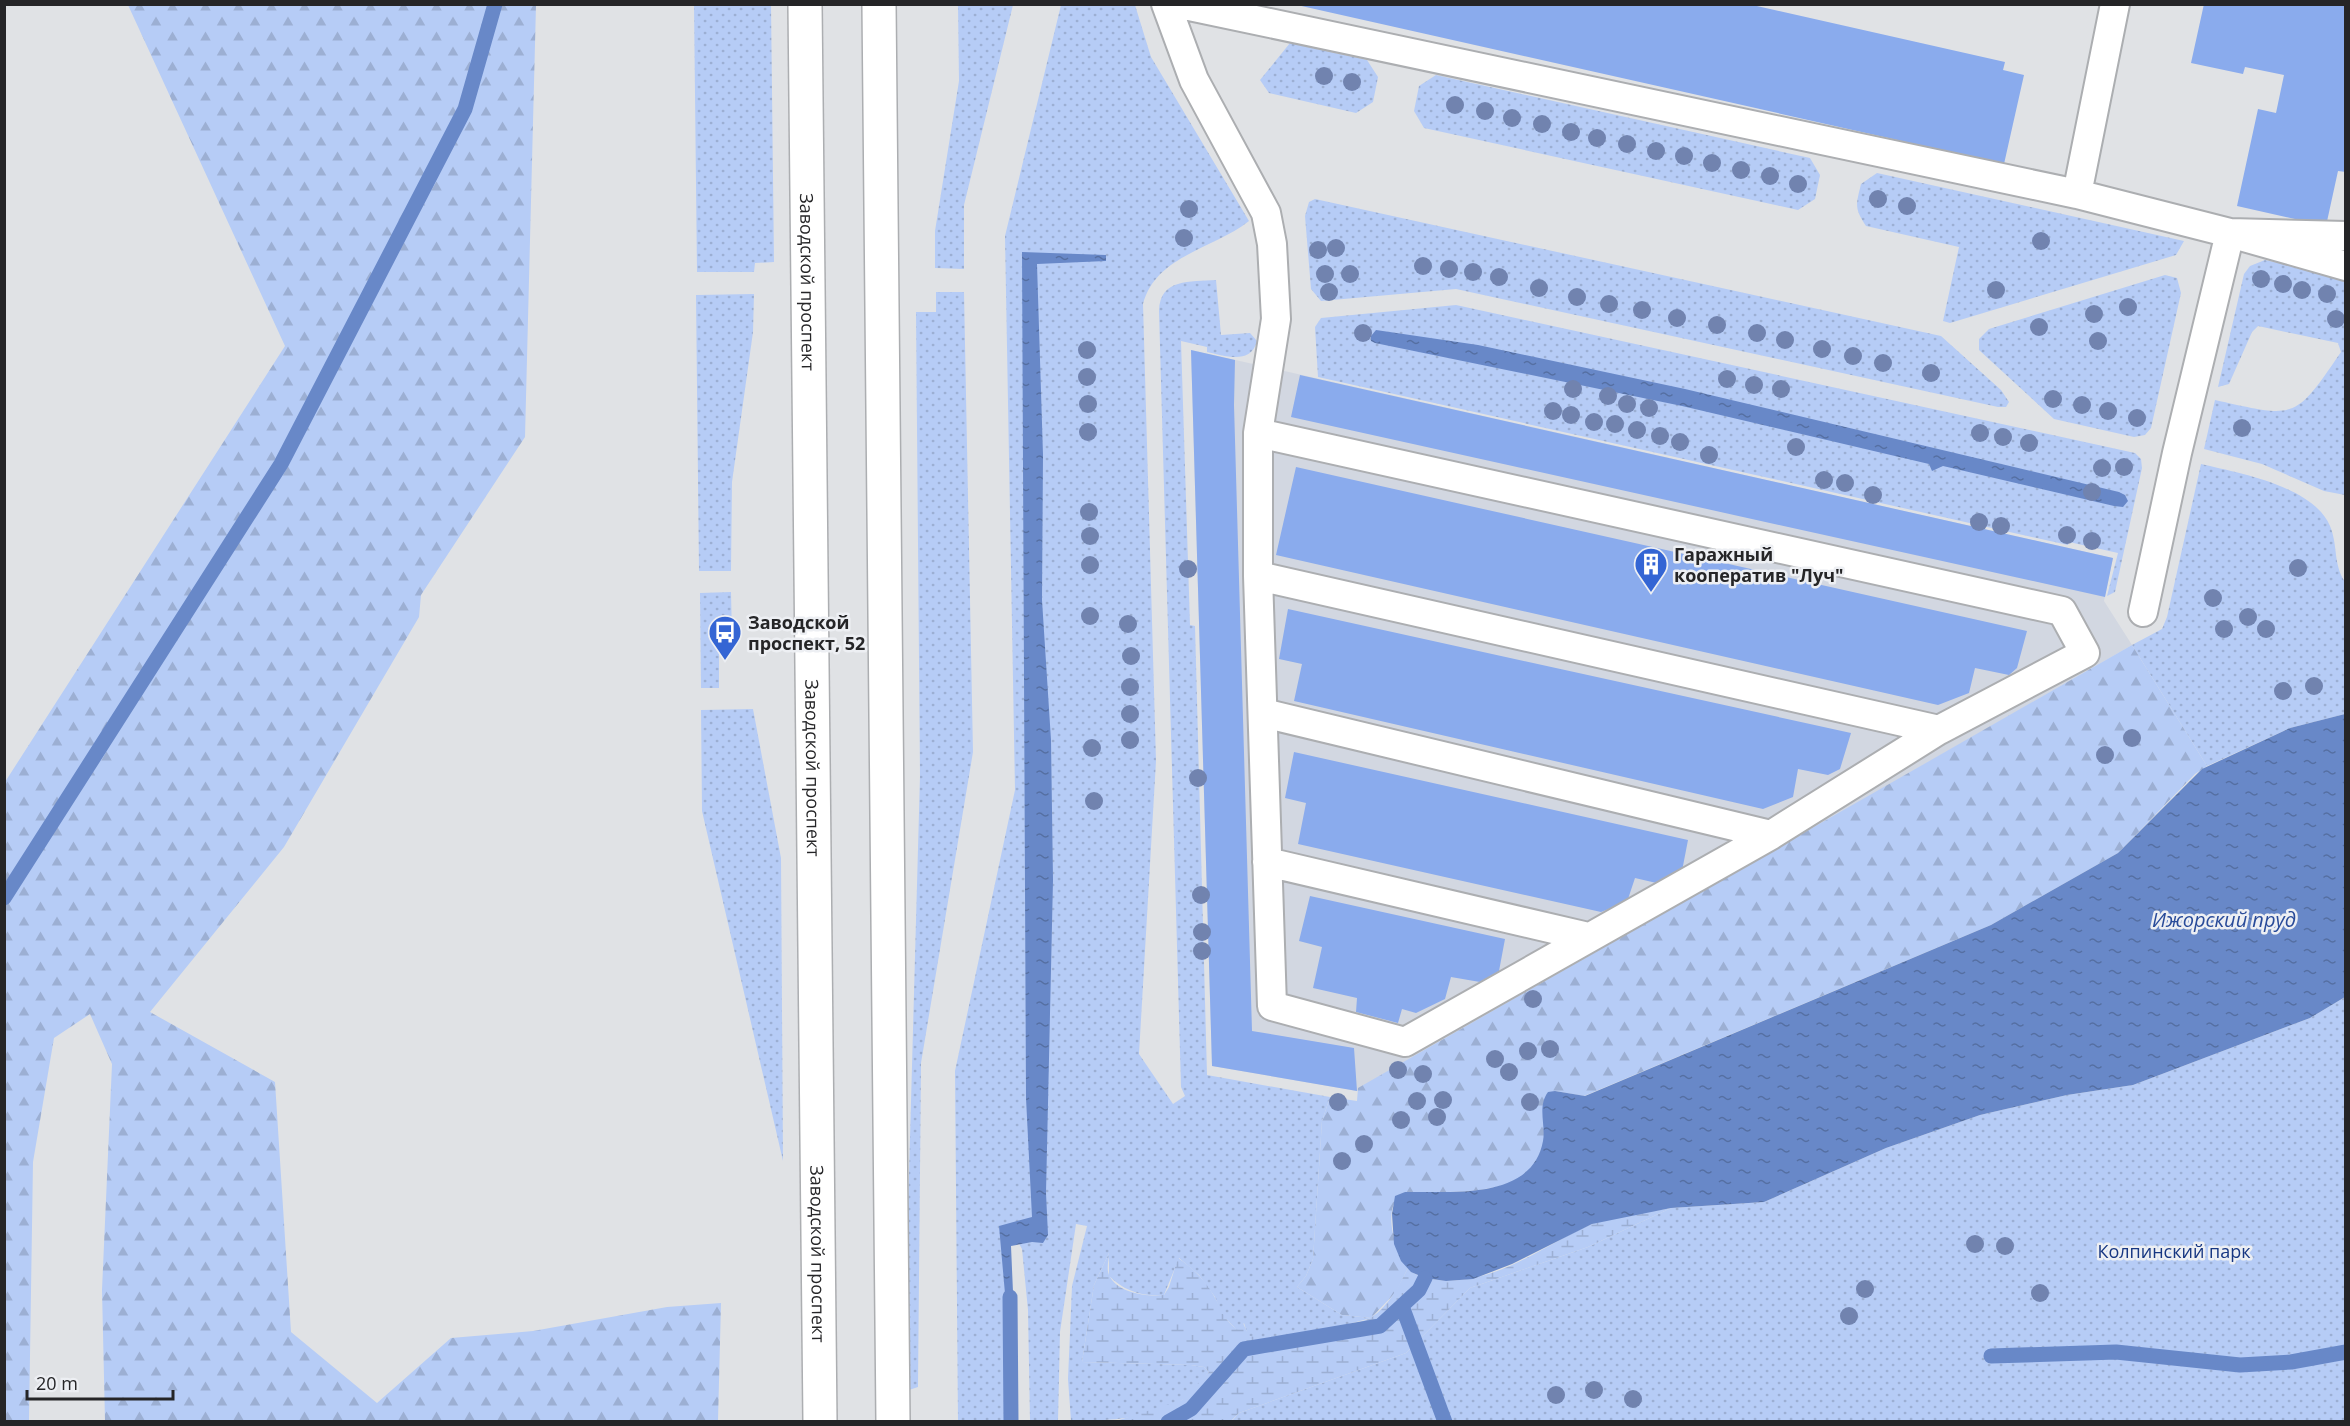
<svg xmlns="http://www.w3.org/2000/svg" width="2350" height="1426" viewBox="0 0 2350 1426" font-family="'Open Sans',sans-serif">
<defs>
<pattern id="grass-dots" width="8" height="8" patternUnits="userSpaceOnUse" patternTransform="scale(1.5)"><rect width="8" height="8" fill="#b6ccf6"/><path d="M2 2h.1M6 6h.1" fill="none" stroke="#9cafd3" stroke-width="1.8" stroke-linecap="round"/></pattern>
<pattern id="forest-firs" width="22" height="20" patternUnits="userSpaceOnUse" patternTransform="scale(1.5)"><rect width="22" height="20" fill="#b6ccf6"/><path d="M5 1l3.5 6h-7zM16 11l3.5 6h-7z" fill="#9cafd3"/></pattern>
<pattern id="wetland-marsh" width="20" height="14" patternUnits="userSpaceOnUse" patternTransform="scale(1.5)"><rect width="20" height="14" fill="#b6ccf6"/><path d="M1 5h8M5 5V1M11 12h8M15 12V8" fill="none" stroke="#9cafd3"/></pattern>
<pattern id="water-ripples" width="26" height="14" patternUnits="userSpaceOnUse" patternTransform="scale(1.5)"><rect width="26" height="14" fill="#6888c8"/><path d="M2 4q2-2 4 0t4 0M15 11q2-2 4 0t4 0" fill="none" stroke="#556fa2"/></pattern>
</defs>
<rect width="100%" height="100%" fill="#e0e2e5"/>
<!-- built -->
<path fill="#d2d7e1" d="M1191 350 2113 558 2104 601 2132 645 1357 1091 1212 1066Z"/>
<!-- grass -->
<path fill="url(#grass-dots)" d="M694 5H771L774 262 755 263 754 272H697Z
M958 5H1013L964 205V269L935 268V231L959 81Z
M1061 5H1135L1151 57 1249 221C1214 249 1156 255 1143 304L1156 761 1139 1054 1173 1104 1185 1096 1181 1087 1159 311C1160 278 1190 282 1216 280L1221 335 1250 333 1257 341C1251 365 1225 356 1207 352V347L1181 341 1190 625 1195 626 1207 1075 1330 1097 1322 1121 1313 1259 1306 1276 1297 1287 1342 1315 1371 1318C1343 1326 1275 1344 1248 1336L1244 1323 1238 1331 1222 1315 1215 1297 1199 1275 1179 1258 1164 1295C1143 1297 1124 1291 1109 1276V1253L1094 1285 1082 1362 1191 1365 1204 1367 1209 1372C1202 1380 1196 1390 1188 1396 1158 1419 1106 1421 1071 1421L1068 1379 1072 1286 1087 1226 1076 1224 1060 1332 1058 1421H1030L1028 1310 1022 1249 1017 1240 1011 1242V1249L1012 1421 958 1422 955 1071 1015 790 1005 236Z
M1290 43 1367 60 1378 77 1373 102 1356 113 1269 93 1260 80Z
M1436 75 1810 158 1820 175 1815 199 1798 210 1424 128 1414 111 1419 86Z
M1877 173 2184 241 2176 255 1950 323 1943 321 1959 247 1866 226C1854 208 1856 205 1861 184Z
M1315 199 1941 336 2001 390 2009 402 2006 407H1998L1456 289 1321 301 1311 289 1305 216 1309 202Z
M2265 260 2345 277V495L2324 491 2262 464 2204 449 2215 400C2296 418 2294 421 2341 352L2338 343 2258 326 2252 332 2229 384 2218 387 2244 274 2250 266Z
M2165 275 2177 278 2181 293 2151 428 2145 435 2134 437 2054 419 1979 350V339L1989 329Z
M936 292H964L973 752 921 1063 918 1387 903 1392 920 776 916 312H936Z
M754 294 753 332 732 482 731 571H699L696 295Z
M1456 305 2135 453 2141 459 2142 468 2115 592 2107 596 2118 553 2069 542 2068 545 1318 377 1315 327 1321 318Z
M2201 464C2239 473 2313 486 2330 526 2338 545 2333 564 2345 582V714L2290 728 2207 766 2132 645 2162 629 2167 617Z
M731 592 732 636H719V688H701L700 593Z
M753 709 781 858 783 1161 702 811 701 710Z
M2345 997V1421L1231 1422 1239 1413 1406 1353 1470 1288 1588 1247 1671 1208 1764 1202 1886 1148 1980 1115 2067 1095 2133 1085 2310 1018Z"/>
<!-- forest -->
<path fill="url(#forest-firs)" d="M128 5H536L525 437 421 595 419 617 284 847 150 1012 275 1082 291 1332 377 1403 451 1338 533 1331 667 1307 721 1303 718 1421H105L102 1290 112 1064 90 1014 54 1038 33 1162 29 1421H5V782L285 346Z
M2132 645 2207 766 2195 774 2118 853 1991 925 1584 1096 1555 1091C1550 1113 1547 1137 1538 1158 1520 1199 1441 1191 1405 1192 1402 1195 1397 1198 1395 1202 1385 1219 1397 1255 1408 1268L1396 1292 1371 1318 1342 1315 1297 1287 1306 1276 1313 1259 1322 1121 1330 1097 1357 1101 1358 1088Z"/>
<!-- wetland -->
<path fill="url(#wetland-marsh)" d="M1671 1208 1588 1247 1470 1288 1406 1353 1239 1413 1231 1421H1116L1182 1400 1209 1372 1204 1367 1191 1365 1082 1362 1094 1285 1110 1251C1109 1258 1106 1268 1109 1275 1117 1293 1147 1297 1164 1295L1169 1287 1178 1258C1193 1268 1205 1280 1214 1296 1222 1310 1224 1321 1238 1330L1243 1323 1249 1336C1266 1341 1357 1327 1372 1317 1389 1305 1399 1286 1408 1268 1414 1275 1424 1278 1432 1279 1490 1289 1540 1247 1590 1225 1611 1215 1647 1213 1671 1208Z"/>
<!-- water -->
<path fill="url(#water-ripples)" d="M1022 252 1106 255V261L1037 264 1043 455 1042 600 1051 740 1053 880 1046 1193 1048 1235 1043 1243 1032 1242 1011 1246 1014 1315 1007 1316 999 1226 1032 1217 1026 1098Z
M1376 330 1478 345 1685 389 2119 492 2125 495 2128 501 2123 507 2114 506 1943 466 1932 471 1929 464 1682 406 1375 343 1371 341V336Z
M2345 714V997L2310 1018 2133 1085 2067 1095 1980 1115 1886 1148 1764 1202 1671 1208 1592 1224 1512 1264 1473 1279 1446 1281 1425 1278 1411 1272 1401 1261 1394 1244 1392 1214 1395 1196 1405 1192C1451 1191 1532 1201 1543 1141 1546 1125 1537 1107 1548 1092L1555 1091 1585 1096 1991 925 2118 853 2202 769 2290 728Z"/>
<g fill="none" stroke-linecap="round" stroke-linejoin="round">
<!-- stream -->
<path stroke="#6888c8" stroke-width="15" d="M4 898 281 464 465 109 495 4
M1010 1297 1011 1422
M1402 1306 1445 1422
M1991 1356 2116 1352 2240 1365 2291 1362 2346 1352
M1168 1422 1191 1409 1244 1349 1380 1326 1419 1290 1425 1278"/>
</g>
<!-- building -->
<path fill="#8aabed" d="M1748 4 2005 62 2003 70 2024 75 2004 164 1297 5Z
M2204 4H2346V172L2338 171 2326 226 2237 206 2258 109 2276 113 2284 75 2245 67 2243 74 2191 63Z
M1191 350 1235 360 1234 405 1252 1031 1354 1048 1357 1091 1212 1066Z
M1300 375 2113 558 2105 597 1291 417Z
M1296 467 2027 631 2017 668 2009 675 1975 668 1969 693 1938 705 1276 555Z
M1288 609 1851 733 1840 769 1828 775 1798 769 1793 797 1763 809 1294 701 1302 664 1279 659Z
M1294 752 1688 840 1682 871 1665 885 1635 878 1627 902 1601 912 1298 844 1306 803 1285 798Z
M1310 896 1505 939 1499 971 1480 982 1451 977 1445 999 1416 1013 1402 1009 1398 1023 1356 1012 1357 998 1313 988 1322 947 1299 941Z"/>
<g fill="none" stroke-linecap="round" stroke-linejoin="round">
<defs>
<path id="service" d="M1166 4 1194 80 1266 213 1272 244 1276 319 1258 433V576L1272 1006 1405 1042 1771 835 1939 730 2085 653 2062 611 1258 433
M1180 4 2077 194 2230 233 2346 236
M2077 194 2115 4
M1258 576 1939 730
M2143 612 2177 453 2230 233 2346 266
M1263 713 1771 835
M1267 862 1588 937"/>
<g id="primary">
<path id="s1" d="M805 4 820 1422"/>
<path d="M879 4 893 1422"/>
</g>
</defs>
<!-- service casing -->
<use href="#service" stroke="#acaeb1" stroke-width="32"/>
<!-- primary casing -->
<use href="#primary" stroke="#acaeb1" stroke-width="36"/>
<!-- service -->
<use href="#service" stroke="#fff" stroke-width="28"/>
<!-- primary -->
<use href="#primary" stroke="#fff" stroke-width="33"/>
</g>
<!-- trees -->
<g fill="#7183af">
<circle cx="1324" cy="76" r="9"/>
<circle cx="1352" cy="82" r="9"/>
<circle cx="1455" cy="105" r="9"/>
<circle cx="1485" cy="111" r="9"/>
<circle cx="1512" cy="118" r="9"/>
<circle cx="1542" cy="124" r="9"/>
<circle cx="1571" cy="132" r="9"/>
<circle cx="1597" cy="138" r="9"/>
<circle cx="1627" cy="144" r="9"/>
<circle cx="1656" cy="151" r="9"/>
<circle cx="1684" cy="156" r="9"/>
<circle cx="1712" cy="163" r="9"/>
<circle cx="1741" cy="170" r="9"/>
<circle cx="1770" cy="176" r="9"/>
<circle cx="1798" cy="184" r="9"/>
<circle cx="1878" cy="199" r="9"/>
<circle cx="1907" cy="206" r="9"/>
<circle cx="1189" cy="209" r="9"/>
<circle cx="1184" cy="238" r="9"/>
<circle cx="2041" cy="241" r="9"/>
<circle cx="1336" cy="248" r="9"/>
<circle cx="1318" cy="250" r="9"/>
<circle cx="1423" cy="266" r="9"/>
<circle cx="1449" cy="269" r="9"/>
<circle cx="1473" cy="272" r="9"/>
<circle cx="1325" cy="274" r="9"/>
<circle cx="1350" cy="274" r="9"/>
<circle cx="1499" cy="277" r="9"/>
<circle cx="2261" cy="279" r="9"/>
<circle cx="2283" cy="284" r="9"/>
<circle cx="1539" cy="288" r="9"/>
<circle cx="1996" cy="290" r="9"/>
<circle cx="2302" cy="290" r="9"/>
<circle cx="1329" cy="292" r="9"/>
<circle cx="2327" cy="294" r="9"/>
<circle cx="1577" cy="297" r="9"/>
<circle cx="1609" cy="304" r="9"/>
<circle cx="2128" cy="307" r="9"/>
<circle cx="1642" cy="310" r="9"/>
<circle cx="2094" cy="314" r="9"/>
<circle cx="1677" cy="318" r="9"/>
<circle cx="2336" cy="319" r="9"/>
<circle cx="1717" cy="325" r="9"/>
<circle cx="2039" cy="327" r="9"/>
<circle cx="1363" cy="333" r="9"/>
<circle cx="1757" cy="333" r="9"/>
<circle cx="1785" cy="340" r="9"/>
<circle cx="2098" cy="341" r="9"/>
<circle cx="1822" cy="349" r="9"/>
<circle cx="1087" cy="350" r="9"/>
<circle cx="1853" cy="356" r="9"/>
<circle cx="1883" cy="363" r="9"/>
<circle cx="1931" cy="373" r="9"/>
<circle cx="1087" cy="377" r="9"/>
<circle cx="1727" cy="379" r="9"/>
<circle cx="1754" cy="385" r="9"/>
<circle cx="1573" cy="389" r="9"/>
<circle cx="1781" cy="389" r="9"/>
<circle cx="1608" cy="396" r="9"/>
<circle cx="2053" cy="399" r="9"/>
<circle cx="1088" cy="404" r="9"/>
<circle cx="1627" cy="404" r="9"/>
<circle cx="2082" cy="405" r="9"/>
<circle cx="1649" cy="408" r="9"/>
<circle cx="1553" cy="411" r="9"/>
<circle cx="2108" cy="411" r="9"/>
<circle cx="1571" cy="415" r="9"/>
<circle cx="2137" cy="418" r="9"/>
<circle cx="1594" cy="422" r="9"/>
<circle cx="1615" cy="424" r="9"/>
<circle cx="2242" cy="428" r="9"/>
<circle cx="1637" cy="430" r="9"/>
<circle cx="1088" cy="432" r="9"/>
<circle cx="1980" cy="433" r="9"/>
<circle cx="1660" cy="436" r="9"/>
<circle cx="2003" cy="437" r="9"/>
<circle cx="1680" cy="442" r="9"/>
<circle cx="2029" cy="443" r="9"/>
<circle cx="1796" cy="447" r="9"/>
<circle cx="1709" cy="455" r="9"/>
<circle cx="2124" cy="467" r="9"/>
<circle cx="2102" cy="468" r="9"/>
<circle cx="1824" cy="480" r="9"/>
<circle cx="1845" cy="483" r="9"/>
<circle cx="2092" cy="492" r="9"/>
<circle cx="1873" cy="495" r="9"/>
<circle cx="1089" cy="512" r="9"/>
<circle cx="1979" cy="522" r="9"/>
<circle cx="2001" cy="526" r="9"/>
<circle cx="2067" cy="535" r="9"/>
<circle cx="1090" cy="536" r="9"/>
<circle cx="2092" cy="541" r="9"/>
<circle cx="1090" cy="565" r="9"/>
<circle cx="2298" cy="568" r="9"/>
<circle cx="1188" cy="569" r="9"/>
<circle cx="2213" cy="598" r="9"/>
<circle cx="1090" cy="616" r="9"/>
<circle cx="2248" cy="617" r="9"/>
<circle cx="1128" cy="624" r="9"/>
<circle cx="2224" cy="629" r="9"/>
<circle cx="2266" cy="629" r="9"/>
<circle cx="1131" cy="656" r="9"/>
<circle cx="2314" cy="686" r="9"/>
<circle cx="1130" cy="687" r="9"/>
<circle cx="2283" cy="691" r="9"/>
<circle cx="1130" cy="714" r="9"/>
<circle cx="2132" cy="738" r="9"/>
<circle cx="1130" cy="740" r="9"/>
<circle cx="1092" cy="748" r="9"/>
<circle cx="2105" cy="755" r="9"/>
<circle cx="1198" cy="778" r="9"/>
<circle cx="1094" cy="801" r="9"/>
<circle cx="1201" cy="895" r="9"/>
<circle cx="1202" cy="932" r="9"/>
<circle cx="1202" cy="951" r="9"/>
<circle cx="1533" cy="999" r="9"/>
<circle cx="1550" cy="1049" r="9"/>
<circle cx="1528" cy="1051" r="9"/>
<circle cx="1495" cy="1059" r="9"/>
<circle cx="1398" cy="1070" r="9"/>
<circle cx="1509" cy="1072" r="9"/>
<circle cx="1423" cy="1074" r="9"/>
<circle cx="1443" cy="1100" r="9"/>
<circle cx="1417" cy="1101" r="9"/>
<circle cx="1338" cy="1102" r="9"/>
<circle cx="1530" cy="1102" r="9"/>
<circle cx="1437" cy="1117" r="9"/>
<circle cx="1401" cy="1120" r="9"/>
<circle cx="1364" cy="1144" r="9"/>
<circle cx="1342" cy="1161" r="9"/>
<circle cx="1975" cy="1244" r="9"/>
<circle cx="2005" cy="1246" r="9"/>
<circle cx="1865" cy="1289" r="9"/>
<circle cx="2040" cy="1293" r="9"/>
<circle cx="1849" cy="1316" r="9"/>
<circle cx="1594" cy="1390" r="9"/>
<circle cx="1556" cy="1395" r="9"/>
<circle cx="1633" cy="1399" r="9"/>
</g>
<!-- icons -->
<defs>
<symbol id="building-pin" viewBox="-11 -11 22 30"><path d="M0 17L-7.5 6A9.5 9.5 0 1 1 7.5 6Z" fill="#3465d4" stroke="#edeff3"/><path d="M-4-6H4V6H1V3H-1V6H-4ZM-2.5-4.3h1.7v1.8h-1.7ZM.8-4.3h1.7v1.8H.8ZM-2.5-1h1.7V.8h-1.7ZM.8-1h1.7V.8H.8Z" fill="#fff"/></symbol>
<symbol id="bus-pin" viewBox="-11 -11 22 30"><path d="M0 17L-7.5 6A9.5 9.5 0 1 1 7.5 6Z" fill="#3465d4" stroke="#edeff3"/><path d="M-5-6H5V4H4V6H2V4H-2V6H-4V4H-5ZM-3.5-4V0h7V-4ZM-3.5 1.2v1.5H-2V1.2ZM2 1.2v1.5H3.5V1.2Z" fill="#fff"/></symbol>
</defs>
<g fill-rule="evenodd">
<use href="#building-pin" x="1632" y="545" width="38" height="52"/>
<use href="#bus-pin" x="706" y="613" width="38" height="52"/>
</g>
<g text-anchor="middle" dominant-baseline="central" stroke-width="5" stroke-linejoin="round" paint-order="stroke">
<!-- street labels -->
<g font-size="18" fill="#252527" stroke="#edeff3">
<text stroke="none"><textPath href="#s1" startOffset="278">Заводской проспект</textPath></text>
<text stroke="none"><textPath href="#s1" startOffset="764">Заводской проспект</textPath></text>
<text stroke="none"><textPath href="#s1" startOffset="1250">Заводской проспект</textPath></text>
</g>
<!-- poi labels -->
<g font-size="18" font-weight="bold" fill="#252527" stroke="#edeff3" text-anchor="start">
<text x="1674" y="554">Гаражный<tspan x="1674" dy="21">кооператив "Луч"</tspan></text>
<text x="748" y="622">Заводской<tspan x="748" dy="21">проспект, 52</tspan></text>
</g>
<!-- park labels -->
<g font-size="18" fill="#163682" stroke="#edeff3">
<text x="2174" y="1251">Колпинский парк</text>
</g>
<!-- water labels -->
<g font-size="20" font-style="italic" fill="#294b99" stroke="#edeff3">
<text x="2224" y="919">Ижорский пруд</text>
</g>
</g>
<!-- border -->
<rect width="2350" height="1426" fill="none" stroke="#252527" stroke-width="12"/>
<!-- scale -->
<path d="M27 1390v9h146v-9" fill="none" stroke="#252527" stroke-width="3"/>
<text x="36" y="1390" font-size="18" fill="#252527" stroke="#edeff3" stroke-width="4.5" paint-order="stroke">20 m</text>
</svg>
